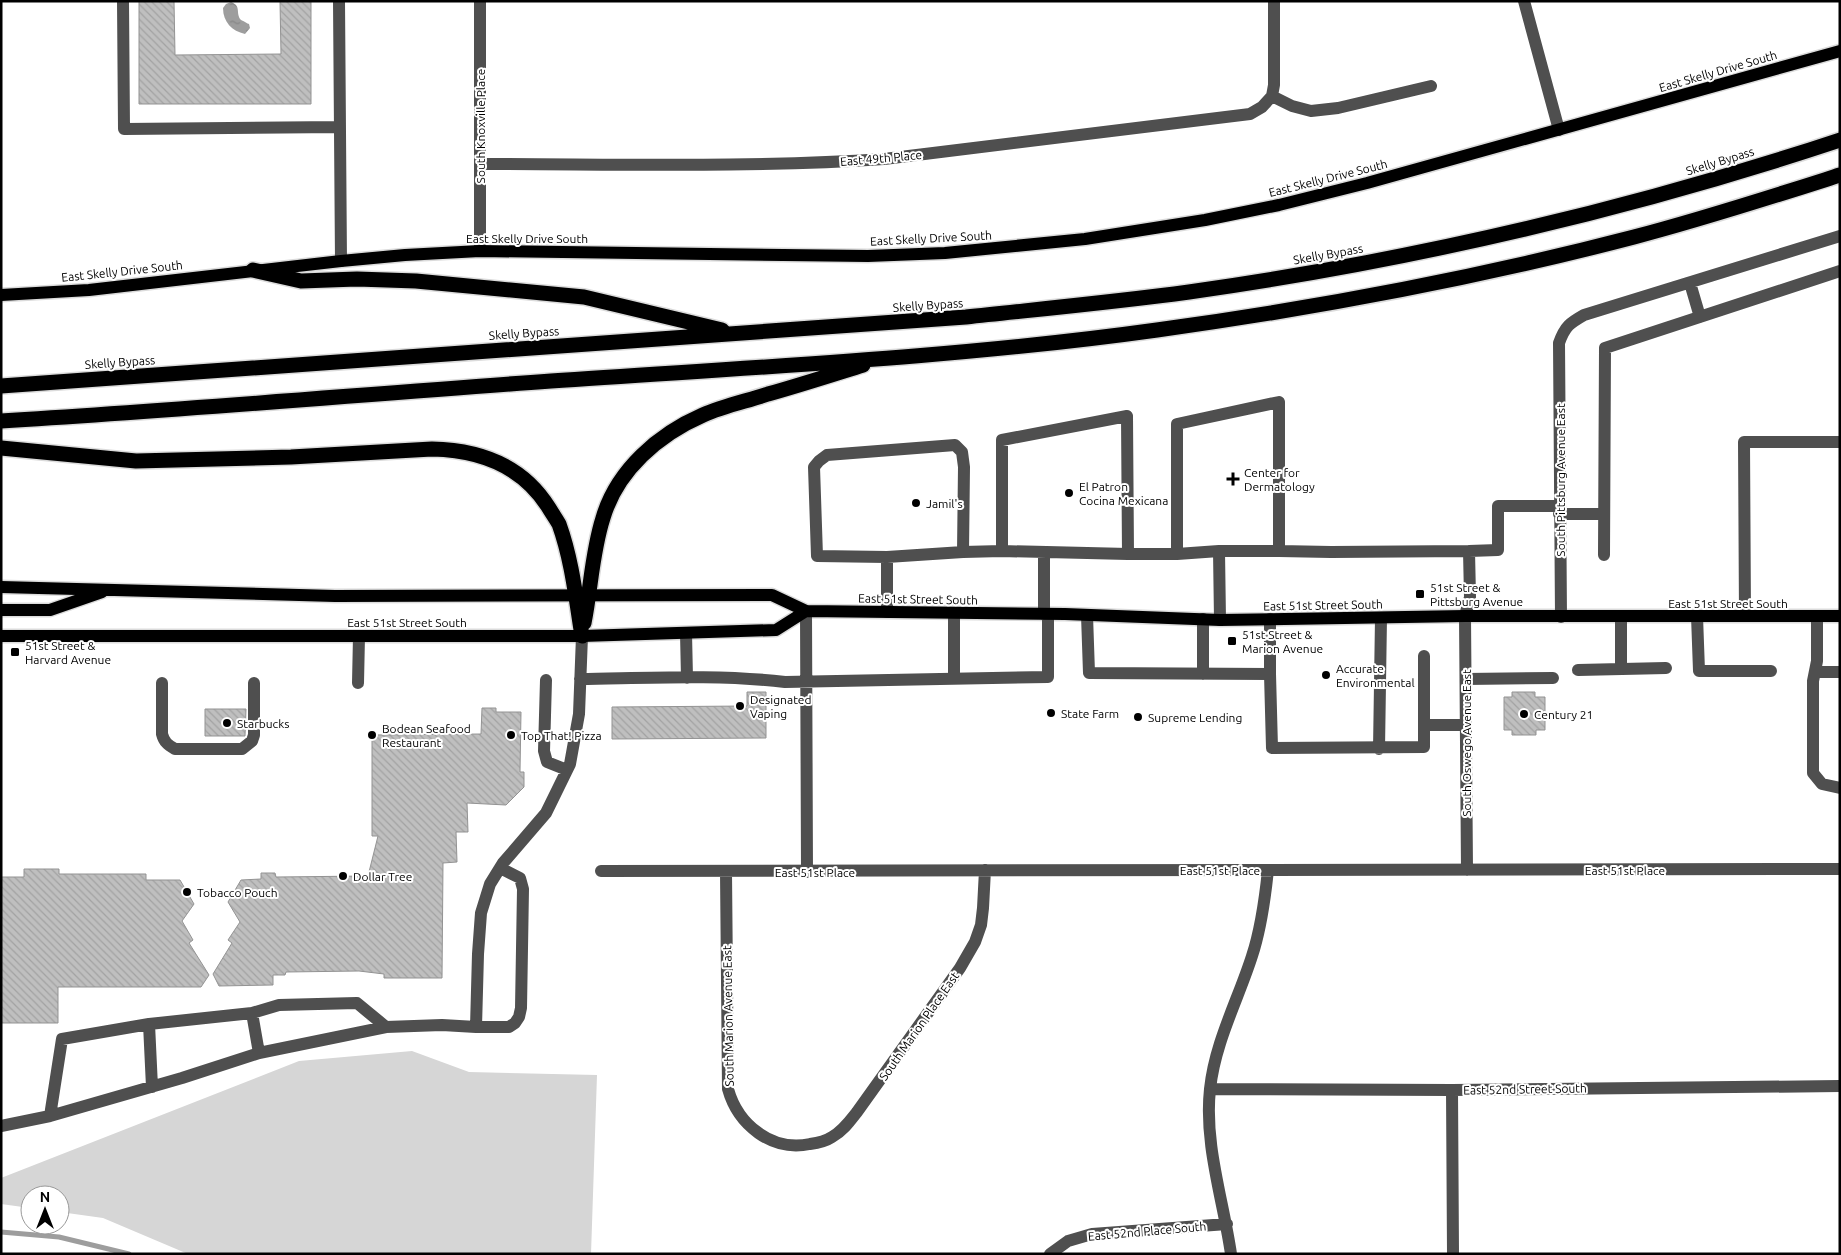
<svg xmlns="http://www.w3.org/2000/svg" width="1841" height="1255" viewBox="0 0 1841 1255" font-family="Ubuntu,sans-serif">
<defs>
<pattern id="water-ripples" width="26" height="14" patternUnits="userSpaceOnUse" patternTransform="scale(1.25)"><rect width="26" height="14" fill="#9d9d9d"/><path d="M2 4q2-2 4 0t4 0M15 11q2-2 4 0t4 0" fill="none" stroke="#858585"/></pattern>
<pattern id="building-back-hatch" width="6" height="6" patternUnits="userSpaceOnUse" patternTransform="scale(1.25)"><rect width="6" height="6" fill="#bfbfbf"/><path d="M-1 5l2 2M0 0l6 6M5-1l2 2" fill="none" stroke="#a2a2a2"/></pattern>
</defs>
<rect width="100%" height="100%" fill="#fff"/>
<!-- grass -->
<path fill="#d6d6d6" d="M412 1051 469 1072 597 1075 591 1254H188L103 1218 60 1212V1195H30V1208L1 1204V1178L299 1061Z"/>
<!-- water -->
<path fill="url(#water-ripples)" d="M231 2C242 6 235 13 241 20 242 20 248 24 249 24L250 28 245 34C232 31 223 22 223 8L226 4Z"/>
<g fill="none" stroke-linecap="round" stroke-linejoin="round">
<!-- stream -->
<path stroke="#9d9d9d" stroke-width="5" d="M1 1232 59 1237 129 1254"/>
</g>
<!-- building -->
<path fill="url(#building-back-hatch)" stroke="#939393" d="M139 1H174L175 55 281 54 280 1H311V104H139Z
M747 692H766V738L612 739V707L747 706Z
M1512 692H1535V697H1545V730H1536V735H1512V730H1504V697H1512Z
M482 708H496V712H521L520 772H524V787L506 805 467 803 468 832H456L457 862 443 863 442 978H384V974L359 971 286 972 285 975H273V985L219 986 213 974 232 943 228 940 240 922 228 902 241 880 261 879V873H275L276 877 368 876 378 836H372V735L481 734Z
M205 709H246L245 736H205Z
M24 869H59V874H146V880H180L194 904 182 921 193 940 189 943 209 975 201 987H58V1023H1V877H24Z"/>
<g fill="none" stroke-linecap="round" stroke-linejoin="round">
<defs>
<path id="major" d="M1 295 89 290 341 261 405 255 480 251 868 256 945 253 1085 239 1205 220 1279 205 1367 183 1840 51
M1 587 335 596 772 595 806 611 1065 614 1220 620 1465 616H1840
M1 610H50L102 592
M1 636H582L776 630 806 611"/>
<path id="highway" d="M253 270 301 281 357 279 416 281 584 297 722 330
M1 386 966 317C1040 309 1115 302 1189 292 1409 261 1629 210 1840 140
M1 421C185 410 368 394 551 381 753 367 956 358 1157 330 1317 308 1477 278 1634 237 1703 219 1771 197 1840 175
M1 448 136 461 291 457 432 449C480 450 523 466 549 508 552 513 556 519 559 524 572 560 576 599 582 636
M584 623C591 588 592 552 603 518 617 470 659 434 703 415 723 406 747 401 768 394 800 385 831 375 863 365"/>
</defs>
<!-- major casing -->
<use href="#major" stroke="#dbdbdb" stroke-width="15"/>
<!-- highway casing -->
<use href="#highway" stroke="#dbdbdb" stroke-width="18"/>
<!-- minor -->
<path stroke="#4f4f4f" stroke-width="12" d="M123 1 124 129 340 127
M339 1 341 261
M480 1V251
M1524 1 1559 130
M1272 96 1292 106 1311 111 1338 108 1431 86
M1272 96 1274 85V1
M480 164C614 164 750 168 884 159L1250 114 1262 107 1272 96
M1690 283 1700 317
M1127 416 1128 554 1002 551V440Z
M955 445 962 452 964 467 963 552 887 557 817 556 814 467 819 461 827 455Z
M1559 514H1604
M1219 551 1177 554V424L1279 402V551H1219L1220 620
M1279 551 1331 552 1469 551
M963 552 1002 551
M1128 554H1177
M1604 555 1605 348 1840 271
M887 557V612
M806 611 807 872
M954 613V678
M1044 614V552
M1087 615 1089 673 1270 674V619
M1621 616V669
M1697 616 1699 671H1771
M1745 616 1744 442H1840
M1817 616V661L1813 681V773L1822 784 1840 788
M1561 617 1559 343C1565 326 1570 323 1584 315L1840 236
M686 633 687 678
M1578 670 1666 668
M1815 672H1840
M1203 674V619
M1270 674 1272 748 1424 747V656
M580 679C648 678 718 674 785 682L1048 677V614
M1466 679 1553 678
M546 680 544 751 547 762 567 770
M162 683V734C164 742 168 745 175 749H242L252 741 254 735V683
M358 683 359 636
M1424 725H1466
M1379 749 1381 618
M1467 870 1465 616 1470 597 1469 551 1498 550V506H1559
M601 871 1840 869
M726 872 728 1089C738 1125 772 1152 810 1144 818 1143 826 1141 832 1137 843 1131 850 1121 857 1112L960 968 975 942 981 925 983 908 985 870
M252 1013 259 1053
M476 1027 478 954 481 913 490 884 503 863 546 813 570 764 579 714 582 636
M152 1087 149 1024 252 1013 279 1005 357 1003 386 1027
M1210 1089 1452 1090 1840 1086
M1452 1090 1453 1254
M50 1116 62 1039 149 1024
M1 1126 50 1116 182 1078 259 1053 386 1027 442 1025 476 1027H509L515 1023 519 1017 521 1008 523 889 520 878 500 868
M1050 1254 1068 1241 1092 1234 1227 1224
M1231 1254C1223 1199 1204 1144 1210 1089 1215 1042 1238 1000 1252 956 1261 929 1265 899 1268 870"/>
<!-- major -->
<use href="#major" stroke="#000" stroke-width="12"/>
<!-- highway -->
<use href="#highway" stroke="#000" stroke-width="15"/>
</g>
<!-- markers -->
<g fill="#000" stroke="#fff" stroke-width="2">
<path d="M1230.5 471.5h5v5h5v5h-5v5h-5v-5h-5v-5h5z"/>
<circle cx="1069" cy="493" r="5"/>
<circle cx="916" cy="503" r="5"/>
<rect x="1415" y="589" width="10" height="10" rx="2.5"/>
<rect x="1227" y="636" width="10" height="10" rx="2.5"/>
<rect x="10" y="647" width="10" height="10" rx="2.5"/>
<circle cx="1326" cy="675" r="5"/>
<circle cx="740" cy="706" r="5"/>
<circle cx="1051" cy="713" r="5"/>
<circle cx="1524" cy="714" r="5"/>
<circle cx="1138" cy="717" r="5"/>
<circle cx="227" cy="723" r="5"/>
<circle cx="372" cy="735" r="5"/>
<circle cx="511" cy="735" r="5"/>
<circle cx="343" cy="876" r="5"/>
<circle cx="187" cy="892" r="5"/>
</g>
<g text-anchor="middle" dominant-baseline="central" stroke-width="4" stroke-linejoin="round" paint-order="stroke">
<!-- street labels -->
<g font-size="12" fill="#000" stroke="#fff">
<text transform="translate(1718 71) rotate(-16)">East Skelly Drive South</text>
<text transform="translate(480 126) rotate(-90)">South Knoxville Place</text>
<text transform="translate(881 158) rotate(-5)">East 49th Place</text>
<text transform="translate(1720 161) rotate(-17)">Skelly Bypass</text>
<text transform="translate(1328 178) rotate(-14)">East Skelly Drive South</text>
<text x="527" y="238">East Skelly Drive South</text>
<text transform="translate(931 238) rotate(-3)">East Skelly Drive South</text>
<text transform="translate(1328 254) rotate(-10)">Skelly Bypass</text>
<text transform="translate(122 271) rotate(-6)">East Skelly Drive South</text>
<text transform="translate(928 305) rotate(-4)">Skelly Bypass</text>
<text transform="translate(524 333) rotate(-4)">Skelly Bypass</text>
<text transform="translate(120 362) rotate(-4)">Skelly Bypass</text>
<text transform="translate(1560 480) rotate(-90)">South Pittsburg Avenue East</text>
<text transform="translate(918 599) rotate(1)">East 51st Street South</text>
<text x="1728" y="603">East 51st Street South</text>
<text transform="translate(1323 605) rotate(-1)">East 51st Street South</text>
<text x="407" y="622">East 51st Street South</text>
<text transform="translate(1466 743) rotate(-90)">South Oswego Avenue East</text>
<text x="1220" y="870">East 51st Place</text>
<text x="1625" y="870">East 51st Place</text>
<text x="815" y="872">East 51st Place</text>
<text transform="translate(728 1016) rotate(-91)">South Marion Avenue East</text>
<text transform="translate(919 1026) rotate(-55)">South Marion Place East</text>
<text transform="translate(1525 1089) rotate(-1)">East 52nd Street South</text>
<text transform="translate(1147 1231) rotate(-5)">East 52nd Place South</text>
</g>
<!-- poi labels -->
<g font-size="12" fill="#000" stroke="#fff" text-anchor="start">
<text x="1244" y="472">Center for<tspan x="1244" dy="14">Dermatology</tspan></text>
<text x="1079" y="486">El Patron<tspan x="1079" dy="14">Cocina Mexicana</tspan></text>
<text x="926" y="503">Jamil's</text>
<text x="1430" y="587">51st Street &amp;<tspan x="1430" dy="14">Pittsburg Avenue</tspan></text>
<text x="1242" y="634">51st Street &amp;<tspan x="1242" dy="14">Marion Avenue</tspan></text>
<text x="25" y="645">51st Street &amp;<tspan x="25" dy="14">Harvard Avenue</tspan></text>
<text x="1336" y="668">Accurate<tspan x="1336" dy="14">Environmental</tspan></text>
<text x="750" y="699">Designated<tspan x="750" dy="14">Vaping</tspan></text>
<text x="1061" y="713">State Farm</text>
<text x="1534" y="714">Century 21</text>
<text x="1148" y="717">Supreme Lending</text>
<text x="237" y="723">Starbucks</text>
<text x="382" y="728">Bodean Seafood<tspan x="382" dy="14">Restaurant</tspan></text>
<text x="521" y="735">Top That! Pizza</text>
<text x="353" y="876">Dollar Tree</text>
<text x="197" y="892">Tobacco Pouch</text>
</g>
</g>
<!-- border -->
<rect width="1841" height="1255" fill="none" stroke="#000000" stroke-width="5"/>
<!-- north arrow -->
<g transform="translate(45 1210)"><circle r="24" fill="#ffffff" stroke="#999999"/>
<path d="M0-4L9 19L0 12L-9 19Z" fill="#000000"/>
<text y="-8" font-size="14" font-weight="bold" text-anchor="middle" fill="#000000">N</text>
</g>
</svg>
